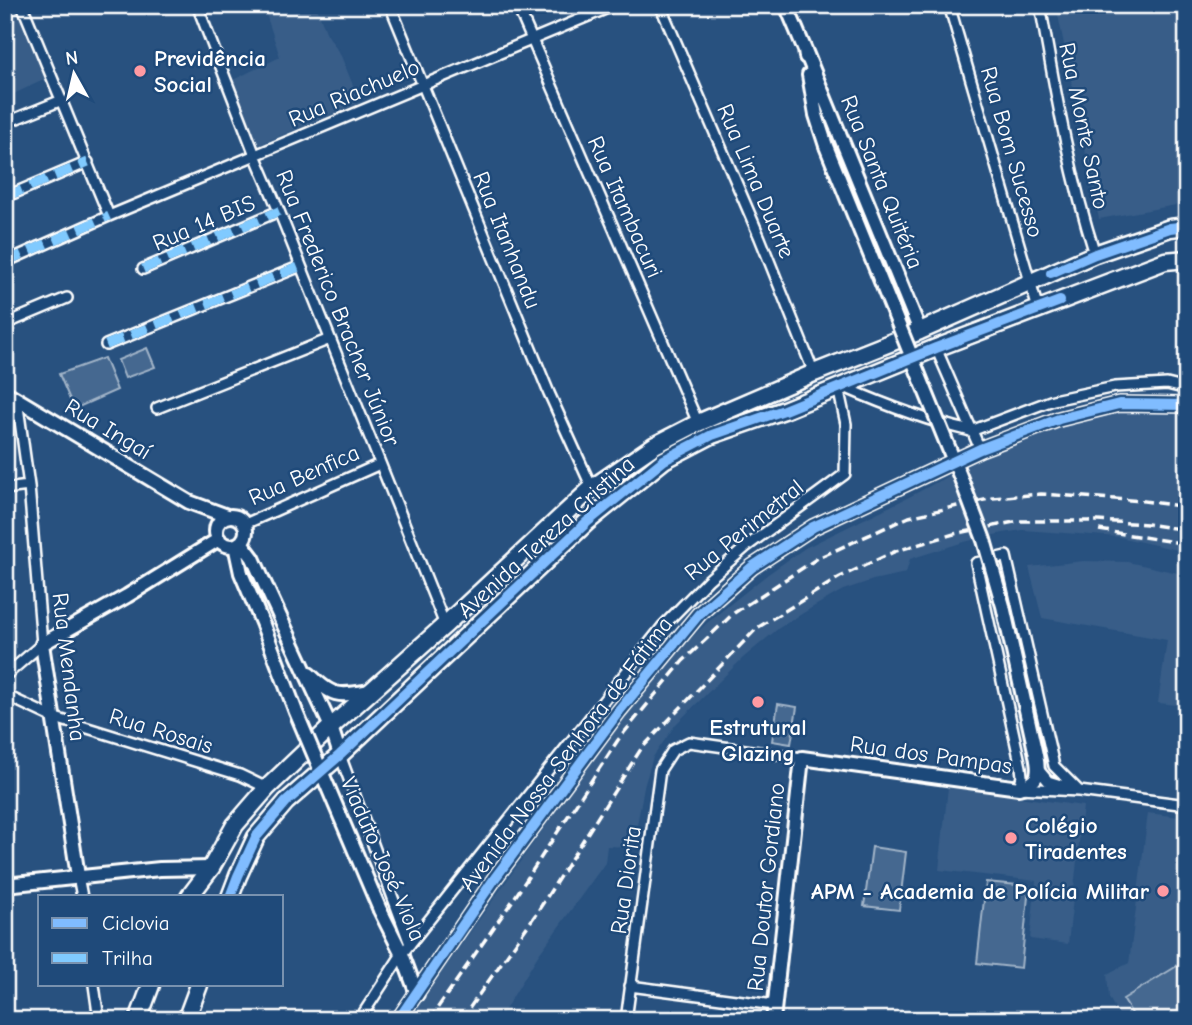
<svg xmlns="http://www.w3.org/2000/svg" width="1192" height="1025" viewBox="0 0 1192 1025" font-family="'Comic Neue',sans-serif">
<rect width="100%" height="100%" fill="#28517f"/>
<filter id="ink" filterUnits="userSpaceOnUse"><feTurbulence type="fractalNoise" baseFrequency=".0143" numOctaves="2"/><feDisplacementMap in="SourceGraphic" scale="14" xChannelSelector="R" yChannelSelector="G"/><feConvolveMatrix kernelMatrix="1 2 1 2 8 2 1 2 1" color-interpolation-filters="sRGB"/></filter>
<g filter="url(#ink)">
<!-- built -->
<path fill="#375d88" d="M5 5H22L52 76 5 98Z
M263 5H316L326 32 341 56 360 102 256 146 231 81 280 57Z
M1056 5H1187V203L1099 219Z
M1141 407 1187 410V552L1119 537 1023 530 1003 533 964 542 910 559 906 573 873 580 843 590 813 607 779 628 743 658 676 724 653 757 644 787 633 847 607 846 605 863 537 957 503 1013 497 1020H408L607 739 680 649 708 622 768 574 805 548 909 497 976 461 1041 430 1105 411Z
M1084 561 1128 562 1187 575V706L1158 703 1167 640 1042 618 1029 567Z
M948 787 1083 806 1068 944 1030 939 1036 881 939 870Z
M1148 813 1187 818V1020H1122L1109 998 1107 974 1129 963Z"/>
<!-- grass -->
<path fill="#446890" stroke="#a2b4c8" stroke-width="2" d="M147 348 155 367 125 378 118 360Z
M104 358 117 390 74 409 59 374Z
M778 704 797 707 791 744 772 741Z
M872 847 906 852 899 910 864 906Z
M986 882 1029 886 1021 968 977 963Z
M1187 960V1020H1136L1123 999Z"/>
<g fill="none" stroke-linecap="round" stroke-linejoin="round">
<defs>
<path id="minor" d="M22 5 109 216
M197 5 255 155 279 211 445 625
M390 5 549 393 592 488
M517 5 698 423
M660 5 760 238 814 373
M949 5 1038 309
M1040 5C1055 89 1069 173 1095 254
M5 123 62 100
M5 197 88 162
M5 262 109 216 615 5
M143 269 279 211
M5 324 67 298
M106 345 301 266
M936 348 980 449
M844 387C885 405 927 421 971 431
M157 408 330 339
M971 431 1053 400 1115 387 1167 384 1187 389
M5 489 29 486
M245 524 380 464
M5 676 42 644 29 486 17 399
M5 695 52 717 240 775 267 788
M340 755 410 944
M1038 769 1048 781 1064 786
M1079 791 1054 766 1006 556 976 563 1021 767 1022 776 1019 788 1079 791 1187 805
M78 876 82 897
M94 985 99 1020
M630 986 774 1005
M359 1020 402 954 662 627 708 580 747 546 845 474 846 424 838 387
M626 1020 660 770 673 750 689 742 802 758"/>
<path id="tertiary" d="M786 5 805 50 806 57
M805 50 920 331
M809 75 816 115 826 146
M5 392 189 502 227 516
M216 531a15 15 0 1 1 30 0a15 15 0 1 1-30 0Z
M241 542 253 558 261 576 331 727 340 755
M235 545 241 573 263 625
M309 674C333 698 338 696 370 691
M78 876 42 644 127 596 219 539
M5 885 160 869 211 868
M380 910 402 954 417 994
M773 1020 802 758 1019 788C1039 782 1040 774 1036 755"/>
<path id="secondary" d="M398 1020 495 878 619 711 699 614 752 567 813 527 980 449 1059 419 1119 404 1187 405"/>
<path id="trunk" d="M189 897 211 868 235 825 267 788 331 727 445 625 592 488 655 445 698 423 814 373 920 331 1095 254 1170 228 1187 226
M230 897 238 876 256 837 286 802 340 755 587 522 664 460 712 435 784 410 936 348 1165 261 1187 259
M138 1020 151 985
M186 1020 199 985"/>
</defs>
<!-- minor casing -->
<use href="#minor" stroke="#fff" stroke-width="14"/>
<!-- tertiary casing -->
<use href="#tertiary" stroke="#fff" stroke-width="18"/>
<!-- secondary casing -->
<use href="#secondary" stroke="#fff" stroke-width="18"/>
<!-- trunk casing -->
<use href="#trunk" stroke="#fff" stroke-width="21"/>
<!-- minor -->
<use href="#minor" stroke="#1f4a7a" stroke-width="9"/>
<!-- tertiary -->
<use href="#tertiary" stroke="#1f4a7a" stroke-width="12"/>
<!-- secondary -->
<use href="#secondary" stroke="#1f4a7a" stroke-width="12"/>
<!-- trunk -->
<use href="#trunk" stroke="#1f4a7a" stroke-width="16"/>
<!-- rail -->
<path stroke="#fff" stroke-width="3.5" stroke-dasharray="10 5" stroke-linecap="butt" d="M1099 530 1187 544
M429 1020 513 900 618 740 683 661 734 613 818 558 909 517 993 498 1041 494 1144 501 1187 507
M461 1020 536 914 641 749 757 628 840 577 896 551 954 534 1019 521H1098L1147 524 1187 530"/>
<defs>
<path id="tertiary-bridge" d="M826 146 960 476 984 540 1003 606 1036 755
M263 625 296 712 380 910"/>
</defs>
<!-- tertiary-bridge casing -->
<use href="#tertiary-bridge" stroke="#fff" stroke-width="18" stroke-linecap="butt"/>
<!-- tertiary-bridge -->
<use href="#tertiary-bridge" stroke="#1f4a7a" stroke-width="12"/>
<!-- quiet -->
<path stroke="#80caff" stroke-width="9" stroke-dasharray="18 9" stroke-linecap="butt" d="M5 197 88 162
M5 262 109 216
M143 269 279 211
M106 345 301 266"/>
<defs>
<path id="cycleway" d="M1051 273 1095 254 1170 228 1187 226
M230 897 238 876 256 837 286 802 340 755 587 522 664 460 712 435 784 410 936 348 1060 301
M398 1020 495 878 619 711 699 614 752 567 813 527 980 449 1059 419 1119 404 1187 405"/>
</defs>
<!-- cycleway casing -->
<use href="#cycleway" stroke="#1f4a7a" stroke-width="15"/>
<!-- cycleway -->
<use href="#cycleway" stroke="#80bcff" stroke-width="10"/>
</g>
</g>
<!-- markers -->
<g fill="#ff9aa2" stroke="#1f4a7a" stroke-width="2.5">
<circle cx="140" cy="71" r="7"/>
<circle cx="758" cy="702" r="7"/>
<circle cx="1011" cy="838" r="7"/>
<circle cx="1163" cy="891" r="7"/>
</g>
<g text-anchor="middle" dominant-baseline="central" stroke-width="5" stroke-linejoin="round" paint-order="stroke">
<!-- poi labels -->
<g font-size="23" font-weight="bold" fill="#fff" stroke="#1f4a7a" text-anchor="start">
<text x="154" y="58">Previdência<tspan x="154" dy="26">Social</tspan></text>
<text x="758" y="727" text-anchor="middle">Estrutural<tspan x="758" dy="26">Glazing</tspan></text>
<text x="1025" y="825">Colégio<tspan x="1025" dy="26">Tiradentes</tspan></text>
<text x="1149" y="891" text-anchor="end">APM - Academia de Polícia Militar</text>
</g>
<!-- street labels -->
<g font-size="23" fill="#fff" stroke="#1f4a7a">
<text transform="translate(354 93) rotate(-23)">Rua Riachuelo</text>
<text transform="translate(1084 126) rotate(78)">Rua Monte Santo</text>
<text transform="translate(1012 152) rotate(74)">Rua Bom Sucesso</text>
<text transform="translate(756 181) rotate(67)">Rua Lima Duarte</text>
<text transform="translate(882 182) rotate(68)">Rua Santa Quitéria</text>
<text transform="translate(625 207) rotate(66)">Rua Itambacuri</text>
<text transform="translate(204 223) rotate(-23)">Rua 14 BIS</text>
<text transform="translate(507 240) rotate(68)">Rua Itanhandu</text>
<text transform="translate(338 308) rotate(68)">Rua Frederico Bracher Júnior</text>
<text transform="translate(108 429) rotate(31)">Rua Ingaí</text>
<text transform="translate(304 475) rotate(-24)">Rua Benfica</text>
<text transform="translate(744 530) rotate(-39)">Rua Perimetral</text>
<text transform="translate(546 537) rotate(-42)">Avenida Tereza Cristina</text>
<text transform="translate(69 667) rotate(83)">Rua Mendanha</text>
<text transform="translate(161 731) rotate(17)">Rua Rosais</text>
<text transform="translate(566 754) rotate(-53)">Avenida Nossa Senhora de Fátima</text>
<text transform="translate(931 755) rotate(8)">Rua dos Pampas</text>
<text transform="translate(383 859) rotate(66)">Viaduto José Viola</text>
<text transform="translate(626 880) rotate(-82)">Rua Diorita</text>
<text transform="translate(766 887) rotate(-84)">Rua Doutor Gordiano</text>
</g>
</g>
<!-- margin -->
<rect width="1192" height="1025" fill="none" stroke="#1f4a7a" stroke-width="28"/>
<rect x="14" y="14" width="1164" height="997" fill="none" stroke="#fff" stroke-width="2.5" filter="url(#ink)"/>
<!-- legend -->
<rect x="38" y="895" width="245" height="91" fill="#1f4a7a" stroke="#7992af" stroke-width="2"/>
<rect x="52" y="918" width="35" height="10" fill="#80bcff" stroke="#7992af" stroke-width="2"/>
<text x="102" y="930" font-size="21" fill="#ffffff">Ciclovia</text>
<rect x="52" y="953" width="35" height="10" fill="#80caff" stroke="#7992af" stroke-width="2"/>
<text x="102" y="965" font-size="21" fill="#ffffff">Trilha</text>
<!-- north arrow -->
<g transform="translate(74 74) rotate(352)" stroke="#1f4a7a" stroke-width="5" paint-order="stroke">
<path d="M0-5L12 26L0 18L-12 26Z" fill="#ffffff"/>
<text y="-10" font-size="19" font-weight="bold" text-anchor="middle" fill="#ffffff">N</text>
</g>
</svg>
